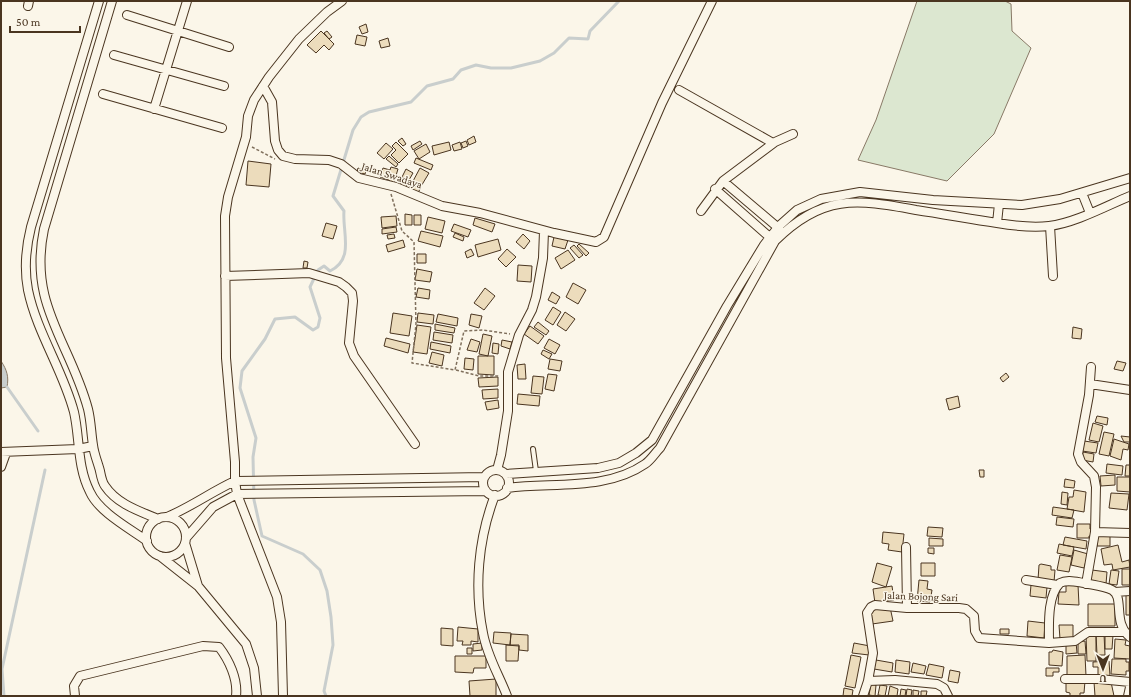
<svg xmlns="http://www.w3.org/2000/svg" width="1131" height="697" viewBox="0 0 1131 697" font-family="'Crimson Pro',serif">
<rect width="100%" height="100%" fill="#fbf6e9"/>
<!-- green -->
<path fill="#dce7d0" stroke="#887966" d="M917 1H1005L1011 4 1012 31 1031 48 994 134 947 181 858 160 876 120Z"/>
<!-- water -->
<path fill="#c9cecd" stroke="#887966" d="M1 361C7 370 9 377 7 387L1 388Z"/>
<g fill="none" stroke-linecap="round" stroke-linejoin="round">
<!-- stream -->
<path stroke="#c9cecd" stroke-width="3" d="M7 387 38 431
M4 696 2 669 45 470
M326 696 324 691 333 645 331 617 327 591 320 570 303 554 262 536 254 500 253 457 256 438 240 388 242 371 265 339 275 319 295 317 313 330 318 327 320 318 310 287 318 270 324 266 330 271C355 259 342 232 344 211L333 196 353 130 361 117 369 112 411 102 427 86 453 79 461 70 476 65 491 68H511L540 61 554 53 569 38 588 39 590 31 619 1"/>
</g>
<!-- building -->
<path fill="#ecdcbc" stroke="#4a3520" d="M366 24 368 32 362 34 359 27Z
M321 31 334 44 329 50 324 45 316 53 307 45Z
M327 31 332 37 329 39 324 33Z
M357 35 367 37 365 46 355 44Z
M388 38 390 46 381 48 379 41Z
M474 136 476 142 469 145 467 140Z
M402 138 406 144 403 146 398 141Z
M420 141 422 144 413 150 411 146Z
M466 141 468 146 463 148 461 143Z
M396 142 408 154 399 163 391 155 396 150 392 146Z
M449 142 451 150 434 155 432 146Z
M460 142 462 149 454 151 452 145Z
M386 143 393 149 384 159 377 153Z
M426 144 430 152 419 159 414 151Z
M389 156 398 164 396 167 386 159Z
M416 158 433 165 431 170 414 163Z
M248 161 271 164 269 187 246 185Z
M391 167 398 169 394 182 380 177 383 168 390 170Z
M358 168 366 171 365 174 357 172Z
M420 168 429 173 420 188 412 183Z
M406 169 413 173 409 180 402 177Z
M402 180 408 181 406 187 400 185Z
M411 184 420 189 418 193 408 189Z
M405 214 412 215V225H405Z
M414 215H421V225H414Z
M396 216 397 226 382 228 381 217Z
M428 217 445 221 442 233 425 229Z
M475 218 495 224 492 232 473 225Z
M326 223 337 226 333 239 322 236Z
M454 224 471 230 468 237 451 231Z
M396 227 397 232 382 234V229Z
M421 231 443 236 440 247 418 241Z
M455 233 464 237 463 241 453 237Z
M394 234 395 238 388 239 387 235Z
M523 234 530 241 524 249 516 242Z
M554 237 568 240 565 249 552 246Z
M498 239 501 250 478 257 475 245Z
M403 240 405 247 388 252 386 245Z
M579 244 589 253 586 256 577 246Z
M574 245 583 255 579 258 570 248Z
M471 249 474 255 467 258 465 252Z
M507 249 516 257 506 267 498 259Z
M568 250 575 260 561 269 555 258Z
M417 254H426V263H417Z
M304 261 308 262 307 268H303Z
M518 265 532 266 531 282 517 281Z
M417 269 432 272 430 282 415 280Z
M573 283 586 290 578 304 566 297Z
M418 288 430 290 429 299 416 297Z
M485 288 495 296 484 310 474 303Z
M552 292 560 297 556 304 548 300Z
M553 307 561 312 553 325 545 320Z
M565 312 575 319 566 331 557 325Z
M393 313 412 316 409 336 390 333Z
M418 313 434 315 433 324 417 322Z
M438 314 458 318 457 326 436 322Z
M471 314 482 316 479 328 469 325Z
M538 322 549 331 546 335 534 327Z
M435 324 455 328 454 333 435 330Z
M417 325 431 327 427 354 413 352Z
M530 326 544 336 538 344 524 334Z
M1073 327 1082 329 1081 339 1072 338Z
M434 332 453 335 452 343 433 340Z
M483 334 492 336 488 356 479 354Z
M386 338 410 344 408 353 384 346Z
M471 339 480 342 477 352 467 350Z
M549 339 560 345 555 354 544 348Z
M502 340 512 342 510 349 501 346Z
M431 342 451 346 450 353 430 349Z
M493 343 499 344 498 354 492 353Z
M543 350 552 354 549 359 541 354Z
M432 352 444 355 442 366 429 363Z
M478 356H494V375L478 374Z
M465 358 474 359 473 370 464 369Z
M550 359 562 361 560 371 548 369Z
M1117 361 1126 363 1123 371 1114 369Z
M525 364 526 379H518L517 365Z
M1006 373 1009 377 1003 382 1000 378Z
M548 374 557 375 554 391 545 389Z
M533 376 544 377 542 394 531 393Z
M498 377V386L479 387 478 378Z
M498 389V398L483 399 482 390Z
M518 394 540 396 539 406 517 404Z
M958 396 960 407 949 410 946 399Z
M498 400 499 408 487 410 485 402Z
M1097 416 1108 418 1107 425 1095 422Z
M1093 423 1103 426 1099 442 1089 440Z
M1104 432 1114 434 1109 456 1099 454Z
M1121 436 1130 437V442H1124Z
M1114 439 1129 444 1128 450 1123 449 1121 460 1110 456Z
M1084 441 1098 443 1096 453 1082 451Z
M1083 452 1094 454 1093 462 1082 460Z
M1107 464 1123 466 1122 475 1106 473Z
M1126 465H1130V476H1125Z
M979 470H984V477H980Z
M1115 475V485L1101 486 1100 476Z
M1117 477H1130V492L1117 491Z
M1065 479 1075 481 1074 488 1064 487Z
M1074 490 1086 492 1084 512 1067 509 1069 497H1073Z
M1062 492 1068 493 1067 505 1061 504Z
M1111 493 1129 494 1127 510 1109 508Z
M1053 507 1074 510 1072 518 1052 515Z
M1057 517 1074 519 1073 527 1056 525Z
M1077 524H1090V529H1092V536H1089V538H1077Z
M928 527 943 528 942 537 927 536Z
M883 532 904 534 902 552 888 550 889 544 882 543Z
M1097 535H1110V546H1097Z
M1065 537 1087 541 1086 549 1063 545Z
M929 538 943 539V546H929Z
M1059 544 1074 547 1072 556 1057 553Z
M1118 545 1122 562 1129 560 1130 567 1113 570 1112 564 1104 565 1101 549Z
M928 548H934V554L928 553Z
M1074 550 1088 554 1084 568 1071 565Z
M1060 555 1072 557 1069 572 1057 570Z
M877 563 892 567 886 587 872 582Z
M921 563H935V576H921Z
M1041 564 1051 566V570H1055L1054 582 1038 580 1039 565Z
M1122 569H1130V585H1122Z
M1092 570 1107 572 1106 584 1090 582Z
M1111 570 1119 571 1117 585 1109 584Z
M919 580 928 581 927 589 932 590 930 602 917 601Z
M1066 584 1078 585 1079 605 1058 604 1059 592H1066Z
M1031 585 1047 587 1046 598 1030 596Z
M892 586 894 600 875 603 873 589Z
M1126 593H1130V615H1126Z
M1088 604H1115V626H1088Z
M890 607 893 621 872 624 869 610Z
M1028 621 1045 623 1044 638 1027 636Z
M1059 625H1073V638L1060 639Z
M458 627 478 629V642L471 641V645H462L463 641H457Z
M441 628 453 629V646L441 645Z
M1000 629H1009V634H1000Z
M494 632 511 633 510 645 493 643Z
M511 634 528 635V651L519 650V645H510Z
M1096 634V661H1087L1086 635Z
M1096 634H1104L1105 655H1097Z
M1105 635H1113L1112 649H1105Z
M1115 639 1126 640 1125 645 1130 646V659L1114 658Z
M1085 641 1086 654H1078V642Z
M1066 642H1076L1077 653 1066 654Z
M482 643V650L473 651V644Z
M854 643 870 646 869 655 852 653Z
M506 645 519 646 518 661H506Z
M467 648H472V654H467Z
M1053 650 1063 652 1062 666 1049 665V652H1052Z
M851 655 861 657 855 688 845 686Z
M1085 655 1086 676 1067 677V656Z
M455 656H486V668H474L473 673 455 672Z
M1112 659H1126V662H1129V671H1126V675L1111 674Z
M876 660 893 663 892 672 874 669Z
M896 660 910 662 909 674 895 672Z
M1109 661 1110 676H1098V667H1093V662Z
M913 663 926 666 924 674 911 672Z
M929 664 944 667 942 678 926 675Z
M1046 668H1059V672H1053V676H1046Z
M950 670 960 672 958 683 948 681Z
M496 679V696H470L469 681Z
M1066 680 1085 681 1084 693H1080V696H1070V693L1066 692Z
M1094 682H1111L1114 696H1095Z
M871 684 876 685 875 696 869 695Z
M880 685 887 686 885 696 878 695Z
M890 686 898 689 897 696H888Z
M844 688 853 690 852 696H843Z
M901 689 906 690 905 696H900Z
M907 689 912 690 911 696H906Z
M913 690 919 691 918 696H913Z
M921 691H927L926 696H921Z"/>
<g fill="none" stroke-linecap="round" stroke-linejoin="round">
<defs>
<path id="lane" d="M533 449 536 471"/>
<path id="street" d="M99 1 31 227C26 247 24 269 28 290 37 333 63 370 74 412 80 438 77 467 90 492 99 512 129 528 147 541
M112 1 44 229C28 305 70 342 88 409 91 421 91 433 93 445 94 454 98 463 100 471 101 476 102 482 105 486 117 504 139 511 158 519
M28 6 29 1
M127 15 229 47
M114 55 224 86
M263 86 272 102 275 141 278 150 283 156 295 159 329 160 341 164 359 178 396 187 442 206 480 213 554 233 596 242 604 237 662 103 712 1
M679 90 773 143
M103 94 222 128
M154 109 187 1
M723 181 782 231
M715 189 773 240
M1082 193 1090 213
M701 211 723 181 775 142 793 134
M997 223 999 204
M1050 226 1053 276
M225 276 309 273 339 282 346 287 352 293 353 301 349 343 354 356 415 444
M1090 384 1130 390
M1 452 78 449 93 446
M1 467 6 453
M497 470 501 455 508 411V372L519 335 532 310 536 297 543 258 544 231
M483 483a13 13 0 1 1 26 0a13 13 0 1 1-26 0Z
M506 474 598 468 619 463 636 453 652 440 727 306 764 245 779 226 797 210 821 199 860 192 933 200 1022 205 1060 199 1130 178
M507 488C552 482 606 491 645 464 651 460 655 453 660 448L775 241C822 194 856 199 916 210 943 214 970 219 997 223 1015 226 1032 228 1049 226 1075 223 1106 206 1130 196
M495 495C478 539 474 588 483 633 487 656 499 675 507 696
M167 517C191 507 211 492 235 481L484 477
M146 537a20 20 0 1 1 40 0a20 20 0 1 1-40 0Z
M1095 532 1130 533
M186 538 213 507 237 494 486 491
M185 543 198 586
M906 547 907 608
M160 556 198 586 246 644 254 668 257 696
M1026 580 1057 585
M1086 584 1095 532 1096 487 1094 476 1081 462 1078 454 1089 395 1091 367
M1115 592 1130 591
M1049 643 1075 641 1088 632H1124
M1065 679H1099L1130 682
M868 681 873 653 867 613 871 607 875 605 907 608H959L966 609 974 616 975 631 979 638 1049 643C1049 625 1047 596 1060 583 1067 579 1077 582 1084 583 1093 585 1104 586 1112 590 1125 597 1112 623 1130 637
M75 696 74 686 80 676 203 646 219 647C229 660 238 679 236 696
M283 696 281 622 277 597 237 494 235 481V462L226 358 225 216 228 197 246 137 248 116 254 100 269 77 299 39 327 12 342 1
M863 696 868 681 895 680 937 684 944 688 948 696
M1128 696 1130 687"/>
</defs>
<!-- lane casing -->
<use href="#lane" stroke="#4a3520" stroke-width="6"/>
<!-- street casing -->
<use href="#street" stroke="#4a3520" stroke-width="10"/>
<!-- path -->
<path stroke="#7f6f5c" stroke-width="1.5" stroke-dasharray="3 2" stroke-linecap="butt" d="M252 147 275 159
M391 194 402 231 414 242 416 324 412 363 455 370 464 331 483 330 510 334
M456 370 479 376H499"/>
<!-- lane -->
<use href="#lane" stroke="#fbf6e9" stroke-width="4"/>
<!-- street -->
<use href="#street" stroke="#fbf6e9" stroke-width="8"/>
</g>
<g text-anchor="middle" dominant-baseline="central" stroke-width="3" stroke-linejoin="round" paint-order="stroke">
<!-- street labels -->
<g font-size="11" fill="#4a3520" stroke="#fbf6e9">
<text transform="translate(392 175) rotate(18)">Jalan Swadaya</text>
<text transform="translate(921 596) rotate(2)">Jalan Bojong Sari</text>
</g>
</g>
<!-- border -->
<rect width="1131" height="697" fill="none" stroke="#4a3520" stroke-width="4"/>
<!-- north arrow -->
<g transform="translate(1103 669) rotate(180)" stroke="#fbf6e9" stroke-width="3" paint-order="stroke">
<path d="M0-3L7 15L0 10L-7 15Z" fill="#4a3520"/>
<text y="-6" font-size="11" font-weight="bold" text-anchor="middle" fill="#4a3520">U</text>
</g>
<!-- scale -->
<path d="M10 26v6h70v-6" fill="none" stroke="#4a3520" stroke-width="2"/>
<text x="16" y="26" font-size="12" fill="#4a3520" stroke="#fbf6e9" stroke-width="3" paint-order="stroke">50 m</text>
</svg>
